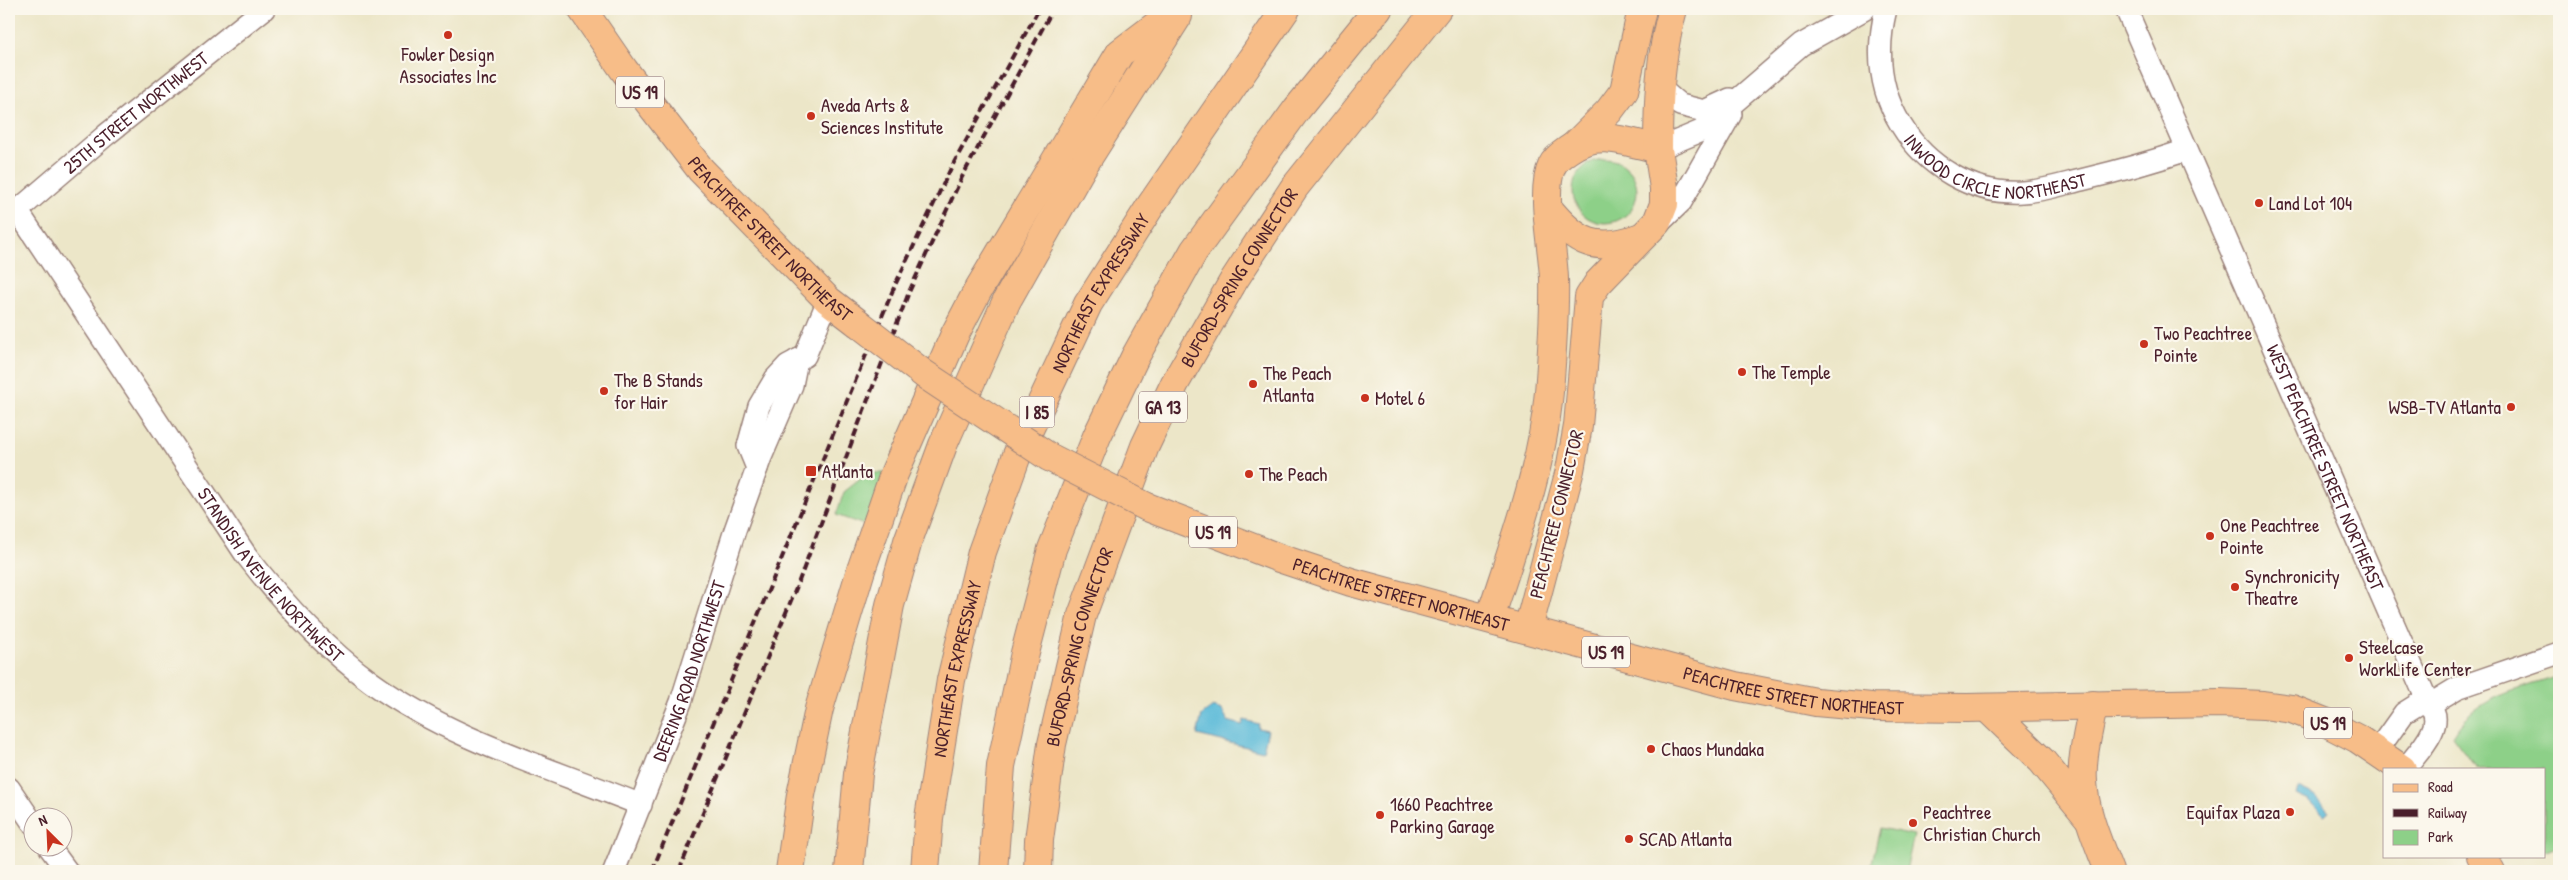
<svg xmlns="http://www.w3.org/2000/svg" width="2568" height="880" viewBox="0 0 2568 880" font-family="'Patrick Hand',sans-serif">
<rect width="100%" height="100%" fill="#fbf7ec"/>
<filter id="ink" filterUnits="userSpaceOnUse"><feTurbulence type="fractalNoise" baseFrequency=".02" numOctaves="2"/><feDisplacementMap in="SourceGraphic" scale="10" xChannelSelector="R" yChannelSelector="G"/><feConvolveMatrix kernelMatrix="1 2 1 2 8 2 1 2 1" color-interpolation-filters="sRGB"/></filter>
<filter id="wash" filterUnits="userSpaceOnUse"><feTurbulence type="fractalNoise" baseFrequency=".0096" numOctaves="4" result="noise"/><feDisplacementMap in="SourceGraphic" scale="20" xChannelSelector="R" yChannelSelector="G"/><feGaussianBlur stdDeviation="1.12" result="paint"/><feColorMatrix in="noise" values="0 0 0 0 0 0 0 0 0 0 0 0 0 0 0 0 0 1.4 0 .05"/><feComposite in="paint" operator="in"/></filter>
<g filter="url(#wash)">
<rect width="100%" height="100%" fill="#ece6c8"/>
<!-- green -->
<path fill="#8dd088" stroke="#6c785a" d="M1573 191a32 32 0 1 1 64 0a32 32 0 1 1-64 0Z
M868 473H885L867 526 836 515 844 492Z
M2559 676V845L2544 851V769H2477L2452 736C2475 696 2519 690 2559 676Z
M1880 828 1914 835 1906 871H1870Z"/>
<!-- water -->
<path fill="#59b9d8" stroke="#526c82" d="M1213 707 1222 710 1228 721 1242 725 1244 720 1259 724 1258 728 1268 730 1263 751 1197 735 1202 715Z
M2298 788 2315 796 2329 811 2323 815 2309 801 2296 795Z"/>
</g>
<g filter="url(#ink)">
<g fill="none" stroke-linecap="round" stroke-linejoin="round">
<defs>
<g id="street">
<path id="s1" d="M1886 9C1876 49 1879 89 1901 125 1926 166 1972 195 2022 192 2043 191 2064 184 2085 179 2119 171 2154 161 2187 150"/>
<path id="s2" d="M2126 9 2429 705C2448 724 2417 753 2405 769"/>
<path d="M1659 87 1680 105 1704 111 1730 99"/>
<path d="M1658 149 1701 131 1801 45 1865 9"/>
<path id="s3" d="M17 210 246 555C283 603 322 646 371 682 451 740 550 768 641 805"/>
<path id="s4" d="M9 218 106 135 264 9"/>
<path d="M1657 225 1681 202 1731 114"/>
<path d="M757 468 748 446 759 406 775 379 788 365 805 356 828 300"/>
<path d="M2429 705 2457 688 2559 653"/>
<path d="M2377 751 2404 713 2420 703 2429 705"/>
<path d="M9 788 32 822"/>
<path d="M50 848 67 871"/>
<path id="s5" d="M614 871 681 702 735 530 761 457 792 385 797 360"/>
</g>
<g id="primary">
<path d="M1548 208C1577 244 1597 253 1641 237"/>
<path id="s6" d="M1147 507 1279 558 1351 582 1735 686 1816 702 1872 707 1967 708 2219 703 2263 705 2292 709 2325 722 2358 739 2402 769"/>
<path d="M1490 618C1514 544 1542 469 1549 392 1552 354 1555 316 1554 278 1553 249 1540 191 1552 166 1555 159 1562 154 1568 150 1597 128 1627 142 1658 149L1664 188V204L1657 222 1598 283 1589 297 1578 426 1570 470 1528 629"/>
<path d="M2093 705C2089 731 2081 756 2083 782 2085 814 2098 842 2109 871"/>
<path d="M1987 708 2042 761 2088 817"/>
<path d="M2481 856 2491 871"/>
</g>
<g id="highway">
<path id="s7" d="M582 9 624 70 701 170 828 300 858 323"/>
<path d="M1575 145 1609 111 1624 91 1642 9"/>
<path d="M1658 149C1658 102 1660 54 1673 9"/>
<path d="M790 871 801 795 819 709 860 573 894 474 955 334 978 290 1120 53 1178 9"/>
<path d="M849 871 858 774 890 605 908 541 943 445 1007 300 1081 169 1178 16"/>
<path id="s8" d="M925 871 929 818 951 680 982 552 1017 455 1088 304 1151 205 1286 9"/>
<path d="M993 871 1001 766 1025 653 1052 549 1097 436 1135 357 1194 251 1297 109 1378 9"/>
<path id="s9" d="M1038 871 1039 840 1052 744 1082 615 1145 446 1175 383 1234 280 1294 188 1437 9"/>
</g>
</defs>
<!-- street casing -->
<use href="#street" stroke="#9b827a" stroke-width="24"/>
<!-- primary casing -->
<use href="#primary" stroke="#9b827a" stroke-width="30"/>
<!-- highway casing -->
<use href="#highway" stroke="#9b827a" stroke-width="30"/>
<!-- street -->
<use href="#street" stroke="#fff" stroke-width="21"/>
<!-- primary -->
<use href="#primary" stroke="#f7bd88" stroke-width="28"/>
<!-- highway -->
<use href="#highway" stroke="#f7bd88" stroke-width="28"/>
<!-- rail -->
<path stroke="#4a1f2b" stroke-width="4" stroke-dasharray="8 4" stroke-linecap="butt" d="M652 871 895 285 951 168 1039 9
M679 871 797 586 909 292 962 177 1053 9"/>
<defs>
<path id="primary-bridge" d="M858 323 924 374 1049 457 1147 507"/>
</defs>
<!-- primary-bridge casing -->
<use href="#primary-bridge" stroke="#9b827a" stroke-width="30" stroke-linecap="butt"/>
<!-- primary-bridge -->
<use href="#primary-bridge" stroke="#f7bd88" stroke-width="28"/>
</g>
</g>
<!-- markers -->
<g fill="#c8321e" stroke="#fbf7ec" stroke-width="2">
<circle cx="448" cy="35" r="5"/>
<circle cx="811" cy="116" r="5"/>
<circle cx="2259" cy="203" r="5"/>
<circle cx="2144" cy="344" r="5"/>
<circle cx="1742" cy="372" r="5"/>
<circle cx="1253" cy="384" r="5"/>
<circle cx="604" cy="391" r="5"/>
<circle cx="1365" cy="398" r="5"/>
<circle cx="2511" cy="407" r="5"/>
<rect x="805" y="465" width="12" height="12" rx="2.5"/>
<circle cx="1249" cy="474" r="5"/>
<circle cx="2210" cy="536" r="5"/>
<circle cx="2235" cy="587" r="5"/>
<circle cx="2349" cy="658" r="5"/>
<circle cx="1651" cy="749" r="5"/>
<circle cx="2290" cy="812" r="5"/>
<circle cx="1380" cy="815" r="5"/>
<circle cx="1913" cy="823" r="5"/>
<circle cx="1629" cy="839" r="5"/>
</g>
<g text-anchor="middle" dominant-baseline="central" stroke-width="4.5" stroke-linejoin="round" paint-order="stroke">
<!-- shield labels -->
<g fill="#fbf7ec" stroke="#7f6065" stroke-width="1">
<rect x="616" y="76.5" width="48" height="31" rx="4"/>
<rect x="1139" y="391.5" width="48" height="31" rx="4"/>
<rect x="1019.5" y="396.5" width="35" height="31" rx="4"/>
<rect x="1189" y="516.5" width="48" height="31" rx="4"/>
<rect x="1582" y="636.5" width="48" height="31" rx="4"/>
<rect x="2304" y="707.5" width="48" height="31" rx="4"/>
</g>
<g font-size="18" font-weight="bold" fill="#4a1f2b">
<text x="640" y="92">US 19</text>
<text x="1163" y="407">GA 13</text>
<text x="1037" y="412">I 85</text>
<text x="1213" y="532">US 19</text>
<text x="1606" y="652">US 19</text>
<text x="2328" y="723">US 19</text>
</g>
<!-- poi labels -->
<g font-size="19" fill="#4a1f2b" stroke="#fbf7ec" text-anchor="start">
<text x="448" y="54" text-anchor="middle">Fowler Design<tspan x="448" dy="22">Associates Inc</tspan></text>
<text x="821" y="105">Aveda Arts &amp;<tspan x="821" dy="22">Sciences Institute</tspan></text>
<text x="2269" y="203">Land Lot 104</text>
<text x="2154" y="333">Two Peachtree<tspan x="2154" dy="22">Pointe</tspan></text>
<text x="1752" y="372">The Temple</text>
<text x="1263" y="373">The Peach<tspan x="1263" dy="22">Atlanta</tspan></text>
<text x="614" y="380">The B Stands<tspan x="614" dy="22">for Hair</tspan></text>
<text x="1375" y="398">Motel 6</text>
<text x="2501" y="407" text-anchor="end">WSB-TV Atlanta</text>
<text x="822" y="471">Atlanta</text>
<text x="1259" y="474">The Peach</text>
<text x="2220" y="525">One Peachtree<tspan x="2220" dy="22">Pointe</tspan></text>
<text x="2245" y="576">Synchronicity<tspan x="2245" dy="22">Theatre</tspan></text>
<text x="2359" y="647">Steelcase<tspan x="2359" dy="22">WorkLife Center</tspan></text>
<text x="1661" y="749">Chaos Mundaka</text>
<text x="1390" y="804">1660 Peachtree<tspan x="1390" dy="22">Parking Garage</tspan></text>
<text x="1923" y="812">Peachtree<tspan x="1923" dy="22">Christian Church</tspan></text>
<text x="2280" y="812" text-anchor="end">Equifax Plaza</text>
<text x="1639" y="839">SCAD Atlanta</text>
</g>
<!-- street labels -->
<g font-size="19" fill="#4a1f2b" stroke="#fbf7ec">
<text stroke="none"><textPath href="#s4" startOffset="165">25TH STREET NORTHWEST</textPath></text>
<text stroke="none"><textPath href="#s1" startOffset="232">INWOOD CIRCLE NORTHEAST</textPath></text>
<text stroke="none"><textPath href="#s7" startOffset="298">PEACHTREE STREET NORTHEAST</textPath></text>
<text stroke="none"><textPath href="#s9" startOffset="634">BUFORD-SPRING CONNECTOR</textPath></text>
<text stroke="none"><textPath href="#s8" startOffset="610">NORTHEAST EXPRESSWAY</textPath></text>
<text stroke="none"><textPath href="#s2" startOffset="500">WEST PEACHTREE STREET NORTHEAST</textPath></text>
<text transform="translate(1556 514) rotate(-76)">PEACHTREE CONNECTOR</text>
<text stroke="none"><textPath href="#s3" startOffset="445">STANDISH AVENUE NORTHWEST</textPath></text>
<text stroke="none"><textPath href="#s6" startOffset="269">PEACHTREE STREET NORTHEAST</textPath></text>
<text stroke="none"><textPath href="#s9" startOffset="229">BUFORD-SPRING CONNECTOR</textPath></text>
<text stroke="none"><textPath href="#s8" startOffset="205">NORTHEAST EXPRESSWAY</textPath></text>
<text stroke="none"><textPath href="#s5" startOffset="214">DEERING ROAD NORTHWEST</textPath></text>
<text stroke="none"><textPath href="#s6" startOffset="674">PEACHTREE STREET NORTHEAST</textPath></text>
</g>
</g>
<!-- margin -->
<rect width="2568" height="880" fill="none" stroke="#fbf7ec" stroke-width="30"/>
<!-- legend -->
<rect x="2383" y="768" width="162" height="90" fill="#fbf7ec" stroke="#b4a19f"/>
<rect x="2393" y="784" width="25" height="8" fill="#f7bd88" stroke="#b4a19f"/>
<text x="2428" y="792" font-size="15" fill="#4a1f2b">Road</text>
<rect x="2393" y="809" width="25" height="8" fill="#4a1f2b" stroke="#b4a19f"/>
<text x="2428" y="818" font-size="15" fill="#4a1f2b">Railway</text>
<rect x="2393" y="830" width="25" height="15" fill="#8dd088" stroke="#b4a19f"/>
<text x="2428" y="842" font-size="15" fill="#4a1f2b">Park</text>
<!-- north arrow -->
<g transform="translate(48 832) rotate(336)"><circle r="24" fill="#fbf7ec" stroke="#b4a19f"/>
<path d="M0-4L9 19L0 12L-9 19Z" fill="#c8321e"/>
<text y="-8" font-size="14" font-weight="bold" text-anchor="middle" fill="#4a1f2b">N</text>
</g>
</svg>
